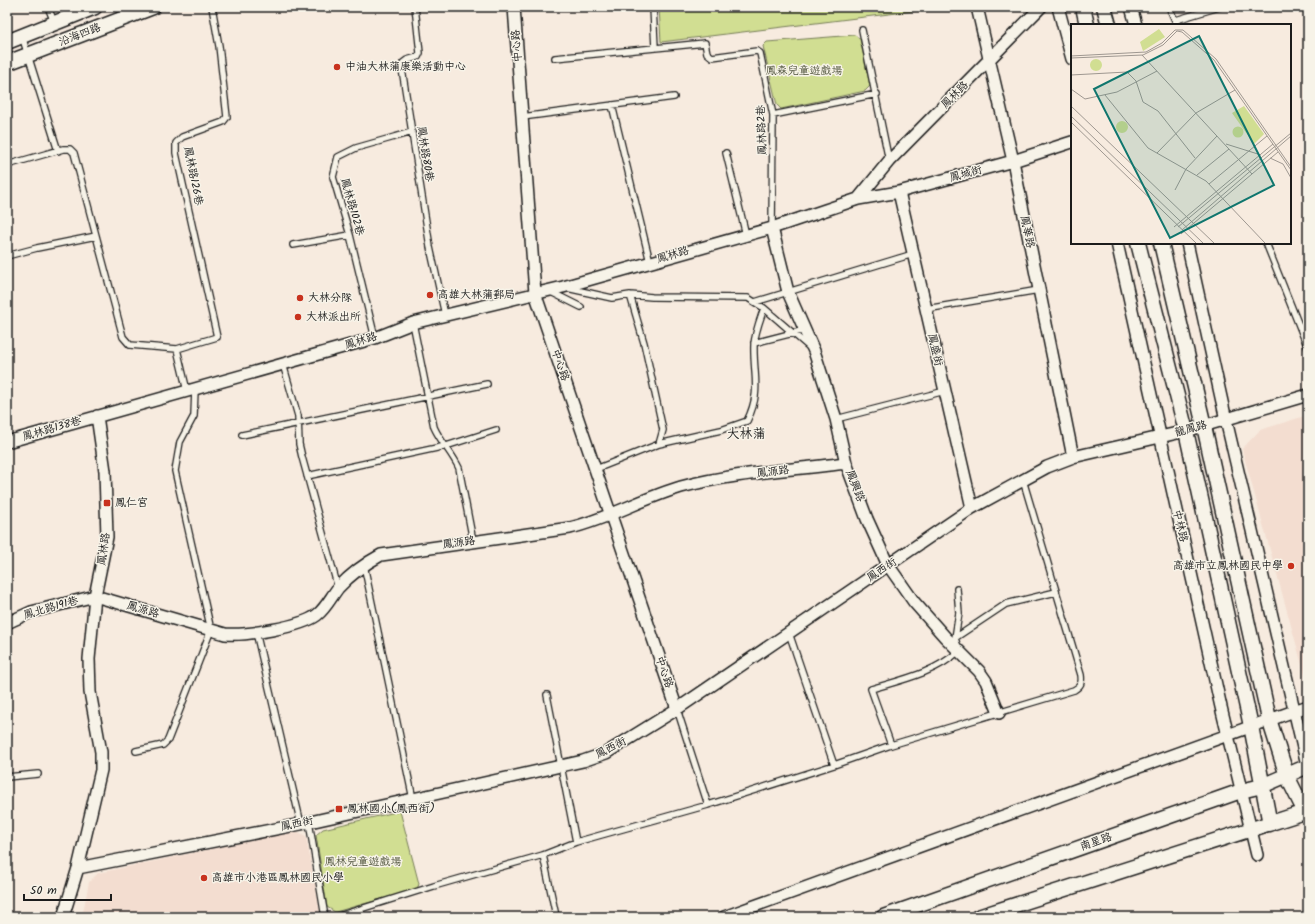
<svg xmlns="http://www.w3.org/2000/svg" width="1315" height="924" viewBox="0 0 1315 924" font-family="Kalam,'LXGW WenKai TC',sans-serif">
<rect width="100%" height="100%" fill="#f7ebdf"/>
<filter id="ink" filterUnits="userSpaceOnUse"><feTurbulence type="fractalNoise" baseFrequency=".025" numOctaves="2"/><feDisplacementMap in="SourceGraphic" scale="8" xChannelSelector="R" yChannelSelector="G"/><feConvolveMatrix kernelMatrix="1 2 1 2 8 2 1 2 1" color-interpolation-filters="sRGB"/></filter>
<g filter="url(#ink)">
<!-- built -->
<path fill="#f3ddd0" d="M1308 415V682L1307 683 1242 449 1260 430Z
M296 831 306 836 321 917H82L89 882 98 873Z"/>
<!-- green -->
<path fill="#d1de92" stroke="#767d57" d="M659 7H946L661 42Z
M855 35 860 39 870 86 865 91 781 109 777 105 763 46 767 42Z
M400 811 419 884 417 889 335 912 327 907 316 835 323 829Z"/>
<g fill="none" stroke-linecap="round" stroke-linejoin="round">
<defs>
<path id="service" d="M48 7 54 22
M415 7 420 53 418 57 407 60 403 63 402 69 430 247 445 315
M653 7 655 48
M1169 7 1177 25
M1176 20 1219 7
M862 30 889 161
M22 36 58 151
M555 58 705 43 707 53 712 57 757 51 760 53 773 115 772 228
M612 105 650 262
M773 115 877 94
M522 117 674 97
M726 153 746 235
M7 165 63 149H70L74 153 123 337 130 345 177 349 187 391
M1266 243 1308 348
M293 245 350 235
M7 256 37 248 96 236
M567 288 612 298 630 295 652 297 748 298 764 308 809 347
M551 292 581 307
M630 295 644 343 663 430 659 444
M755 302 913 254
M926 309 1039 290
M413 323 434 427C440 441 452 453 459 468L473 541
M375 338 350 235 333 177 338 157 356 148 412 132
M754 343 805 330
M177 349 217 337 176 153V143L182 137 223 122 227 117 219 46 212 7
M283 364 298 416 299 444 302 457 338 588
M836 419 945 391
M242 435 487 384
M596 469 659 444 721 430 747 421C762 391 753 375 754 345 755 332 760 320 764 308
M307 476 446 446 496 430
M364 565 413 799
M256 632 301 824
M789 633 834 765
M955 638 1006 604 1056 592
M547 695 576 842
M677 709 708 805
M891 745 871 689C901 680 935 673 959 651L955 638 959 613 957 589
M136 751 163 745 168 740 211 630 175 471 180 442 194 416 195 389
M7 777 38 774
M309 822 325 917
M543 855 556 916
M335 917 434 886 543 855 576 842 708 805 834 765 891 745 1074 690C1081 686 1082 683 1081 675L1023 480"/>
<path id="minor" d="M514 7 535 293 677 709
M977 7 1013 161 1073 457
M1058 7 1072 59
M1131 7 1136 25
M899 192 972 508
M858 199 889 161 1041 7
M772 228 788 292 814 351 836 419 846 463 867 519 888 565 914 602 945 637 979 671 986 681 999 713
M1117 243 1221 707 1257 855
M1187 243 1226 420 1308 769
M7 442 375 338 413 323 563 287 772 228 858 199 899 192 1013 161 1072 142
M7 623 31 612 95 596 225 634C245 636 301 627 317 615 326 608 331 597 338 588 350 575 366 563 381 555L570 528C608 519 643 498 681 487 732 473 792 470 846 463
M78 868 301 824 583 761 606 753 677 709 972 508 1047 467 1073 457 1186 431 1308 395
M63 917 78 868 101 770V752L90 692 89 659 95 596 107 537 105 471 97 416
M724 917 1308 706"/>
<path id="tertiary" d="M1083 7 1087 25
M1104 7 1109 25
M7 42 95 7
M7 63 153 7
M1138 243 1186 431 1251 726 1270 824
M1161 243 1204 426 1269 719 1287 776 1305 812
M883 917 1241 791 1262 786 1308 766
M978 917 1308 811"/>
</defs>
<!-- service casing -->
<use href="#service" stroke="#1c1c1c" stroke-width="8"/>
<!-- minor casing -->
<use href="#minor" stroke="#1c1c1c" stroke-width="14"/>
<!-- tertiary casing -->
<use href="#tertiary" stroke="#1c1c1c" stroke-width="17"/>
<!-- service -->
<use href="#service" stroke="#f7f3e8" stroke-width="5.5"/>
<!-- minor -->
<use href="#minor" stroke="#f7f3e8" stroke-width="11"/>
<!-- tertiary -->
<use href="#tertiary" stroke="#f7f3e8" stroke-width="14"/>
</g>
</g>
<!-- markers -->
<g fill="#c8321e" stroke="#f7f3e8" stroke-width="1.5">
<circle cx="337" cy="67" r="4"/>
<circle cx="430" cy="295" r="4"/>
<circle cx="300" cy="298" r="4"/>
<circle cx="298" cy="317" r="4"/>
<rect x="103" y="499" width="8" height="8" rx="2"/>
<circle cx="1291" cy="566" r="4"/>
<rect x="335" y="805" width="8" height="8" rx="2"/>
<circle cx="204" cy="878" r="4"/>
</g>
<g text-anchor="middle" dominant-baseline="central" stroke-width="3" stroke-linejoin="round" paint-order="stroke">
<!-- street labels -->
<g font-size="11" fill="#1c1c1c" stroke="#f7f3e8">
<text transform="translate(80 35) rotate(-21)">沿海四路</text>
<text transform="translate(517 46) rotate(-94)">中心路</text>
<text transform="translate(955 95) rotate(-45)">鳳林路</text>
<text transform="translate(762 130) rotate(-92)">鳳林路2巷</text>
<text transform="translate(425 154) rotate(81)">鳳林路80巷</text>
<text transform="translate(966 174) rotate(-15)">鳳城街</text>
<text transform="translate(193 176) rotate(79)">鳳林路126巷</text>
<text transform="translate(352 207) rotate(74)">鳳林路102巷</text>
<text transform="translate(1027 232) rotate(78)">鳳華路</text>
<text transform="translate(673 255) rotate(-16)">鳳林路</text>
<text transform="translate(361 341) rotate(-17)">鳳林路</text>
<text transform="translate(935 350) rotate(77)">鳳盛街</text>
<text transform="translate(560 365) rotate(71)">中心路</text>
<text transform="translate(52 429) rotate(-16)">鳳林路138巷</text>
<text transform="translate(1191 429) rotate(-15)">龍鳳路</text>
<text transform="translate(773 472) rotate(-7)">鳳源路</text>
<text transform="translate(855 486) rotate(69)">鳳興路</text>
<text transform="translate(1180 526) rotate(77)">中林路</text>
<text transform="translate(459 543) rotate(-8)">鳳源路</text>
<text transform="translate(104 549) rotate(-82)">鳳林路</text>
<text transform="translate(882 570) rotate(-34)">鳳西街</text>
<text transform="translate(51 608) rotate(-16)">鳳北路191巷</text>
<text transform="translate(143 610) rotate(16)">鳳源路</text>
<text transform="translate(664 672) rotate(71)">中心路</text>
<text transform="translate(611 748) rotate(-27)">鳳西街</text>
<text transform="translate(297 824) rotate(-12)">鳳西街</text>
<text transform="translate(1096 842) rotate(-19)">南星路</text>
</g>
<!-- poi labels -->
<g font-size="11" fill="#1c1c1c" stroke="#f7f3e8" text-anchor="start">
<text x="345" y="67">中油大林蒲康樂活動中心</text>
<text x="438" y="295">高雄大林蒲郵局</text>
<text x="308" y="298">大林分隊</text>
<text x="306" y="317">大林派出所</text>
<text x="115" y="503">鳳仁宮</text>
<text x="1283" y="566" text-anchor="end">高雄市立鳳林國民中學</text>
<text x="347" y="809">鳳林國小(鳳西街)</text>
<text x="212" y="878">高雄市小港區鳳林國民小學</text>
</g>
<!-- park labels -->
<g font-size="11" fill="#52563f" stroke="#f7f3e8">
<text x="804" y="71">鳳森兒童遊戲場</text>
<text x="363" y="862">鳳林兒童遊戲場</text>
</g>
<!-- quarter labels -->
<g font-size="13" fill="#1c1c1c" stroke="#f7f3e8">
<text x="746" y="434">大林蒲</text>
</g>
</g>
<!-- overview -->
<g transform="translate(1071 24)">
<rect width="220" height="220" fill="#f7ebdf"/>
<path d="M88 5 94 13 72 27 69 18ZM19 41a6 6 0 1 1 12 0a6 6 0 1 1-12 0ZM173 82 193 110 183 120 161 89ZM45 103a6 6 0 1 1 12 0a6 6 0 1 1-12 0ZM161.5 108a5.5 5.5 0 1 1 11 0a5.5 5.5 0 1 1-11 0Z" fill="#d1de92"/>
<path fill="none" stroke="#9f9891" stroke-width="1" d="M71 31 181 150M0 32 75 28 91 19 104 6H112L145 35 220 143M0 34 72 31 92 21 106 7 111 8 143 36 220 146M0 51 56 48 65 57 72 78 87 87 124 134M0 65 14 75 46 68 86 47M34 71 77 124 135 157 194 219M0 82 143 219M0 92 132 219M0 98 125 219M155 120 190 131M86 129 125 89 164 66M199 134 212 140 220 154M126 151 158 125M138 160 196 112M104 166 115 145 146 112M103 203 202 120M107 203 220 109M111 206 220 112M110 210 207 128"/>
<path fill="#0f766e" fill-opacity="0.15" stroke="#0f766e" stroke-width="2" d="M128 12 203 161 99 214 23 65Z"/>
<rect width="220" height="220" fill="none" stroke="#1c1c1c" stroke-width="2"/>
</g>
<!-- margin -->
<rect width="1315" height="924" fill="none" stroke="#f7f3e8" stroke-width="24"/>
<rect x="12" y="12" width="1291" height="900" fill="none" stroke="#1c1c1c" stroke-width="1.5" filter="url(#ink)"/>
<!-- scale -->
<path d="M24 894v6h87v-6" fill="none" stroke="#1c1c1c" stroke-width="2"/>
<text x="30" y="894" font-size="12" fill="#1c1c1c" stroke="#f7f3e8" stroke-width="3" paint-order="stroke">50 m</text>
</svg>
